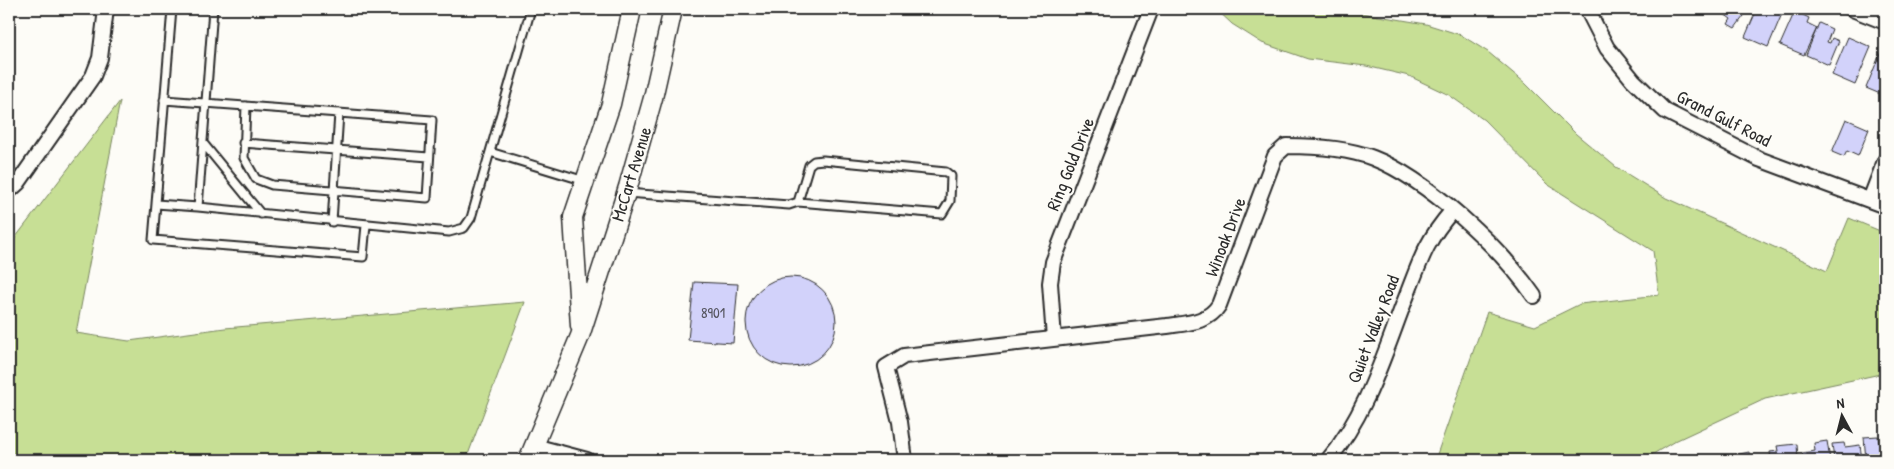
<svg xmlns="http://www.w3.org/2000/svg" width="1894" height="469" viewBox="0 0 1894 469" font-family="'Patrick Hand',sans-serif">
<rect width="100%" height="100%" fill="#fdfcf7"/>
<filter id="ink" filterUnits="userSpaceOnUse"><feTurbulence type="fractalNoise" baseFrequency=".02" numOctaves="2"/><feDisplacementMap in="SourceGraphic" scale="10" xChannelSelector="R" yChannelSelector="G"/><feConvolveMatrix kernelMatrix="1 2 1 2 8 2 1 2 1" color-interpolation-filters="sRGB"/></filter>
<g filter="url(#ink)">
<!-- green -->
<path fill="#c7df95" stroke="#798560" d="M1216 9H1337L1426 24 1461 35 1488 52 1525 83 1576 134 1616 167 1666 198 1827 271 1849 218 1885 233V373L1765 399 1675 441 1643 460H1435L1487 312 1535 326 1580 304 1659 295 1653 251 1547 184 1484 120 1449 95 1409 76 1366 66 1308 59 1262 43 1232 24Z
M120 101 76 333 129 341 225 328 525 302 466 460H9V246Z"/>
<!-- building -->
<path fill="#d2d2fa" stroke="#2b2b2b" d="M1717 9H1749L1735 28 1728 24 1731 19Z
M1757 9H1784L1768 47 1745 37Z
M1795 11 1809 18 1807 23 1817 28 1804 55 1780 45Z
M1819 23 1832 29 1827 42 1830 43 1832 38 1839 41 1829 65 1806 55Z
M1848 37 1871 47 1855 85 1832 75Z
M1882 49 1885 50V96L1866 88Z
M1846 119 1869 129 1858 156 1847 151 1844 157 1832 152Z
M746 322a45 45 0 1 1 90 0a45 45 0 1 1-90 0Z
M694 282 738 284 733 343 688 340Z
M1878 436 1879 444 1885 443V460H1866L1864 437Z
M1827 441 1830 460H1803L1802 453 1815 451 1814 443Z
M1844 443 1845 447 1860 445 1862 460H1834L1832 444Z
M1797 444 1798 460H1771L1770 452 1778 451 1777 446Z
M1749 452 1750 460H1736L1735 455Z"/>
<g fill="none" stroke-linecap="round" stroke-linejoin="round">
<defs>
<path id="service" d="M172 9 153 240 363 257 366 225
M213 9 198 207 449 232 464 228 471 218 531 9
M164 100 432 120 427 198 272 185 256 179 244 158 246 106
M203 143 261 214
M243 143 429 157
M490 152 585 181
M626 193 789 205 798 202 809 165 814 161 823 160 946 172 951 176 950 201 942 214 798 202
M156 204 198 207
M332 222 339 113"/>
<path id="minor" d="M1587 9 1607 48 1633 80 1665 111 1759 159 1885 206
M1852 9 1885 22
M9 191 18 183 93 76 100 58 106 9
M1870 200 1885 161
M1054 339 1050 283 1053 262 1151 9
M534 446 587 460
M905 460 900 422 886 367 904 356 1167 326C1187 323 1208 323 1219 305L1275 156 1286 146C1314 146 1347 148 1373 158 1427 179 1501 248 1534 296
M1328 460C1367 414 1385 351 1407 295 1421 259 1426 241 1452 211"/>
<path id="tertiary" d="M580 326 573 217 611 104 632 9
M528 460 580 336 628 187 653 98 673 9"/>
</defs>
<!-- service casing -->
<use href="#service" stroke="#2b2b2b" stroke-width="11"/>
<!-- minor casing -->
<use href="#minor" stroke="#2b2b2b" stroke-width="18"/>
<!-- tertiary casing -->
<use href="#tertiary" stroke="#2b2b2b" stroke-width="21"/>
<!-- service -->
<use href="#service" stroke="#fdfcf7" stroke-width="7"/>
<!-- minor -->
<use href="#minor" stroke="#fdfcf7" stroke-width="14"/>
<!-- tertiary -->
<use href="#tertiary" stroke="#fdfcf7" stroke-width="18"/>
</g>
</g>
<g text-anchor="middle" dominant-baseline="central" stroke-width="4" stroke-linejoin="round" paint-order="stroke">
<!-- number labels -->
<g font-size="15" fill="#55555f">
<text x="713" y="312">8901</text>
</g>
<!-- street labels -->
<g font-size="18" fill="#2b2b2b" stroke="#fdfcf7">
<text transform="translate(1724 118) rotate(27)">Grand Gulf Road</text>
<text transform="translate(1070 164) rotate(-68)">Ring Gold Drive</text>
<text transform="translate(631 174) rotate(-73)">McCart Avenue</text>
<text transform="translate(1225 237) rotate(-69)">Winoak Drive</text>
<text transform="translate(1373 329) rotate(-69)">Quiet Valley Road</text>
</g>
</g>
<!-- margin -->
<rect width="1894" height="469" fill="none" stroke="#fdfcf7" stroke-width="30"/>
<rect x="15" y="15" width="1864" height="439" fill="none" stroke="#2b2b2b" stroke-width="2" filter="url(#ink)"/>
<!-- north arrow -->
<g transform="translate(1842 416) rotate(353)" stroke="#fdfcf7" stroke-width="4" paint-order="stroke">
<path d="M0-4L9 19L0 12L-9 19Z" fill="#2b2b2b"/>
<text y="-8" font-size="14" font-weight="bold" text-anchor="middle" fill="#2b2b2b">N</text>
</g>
</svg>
